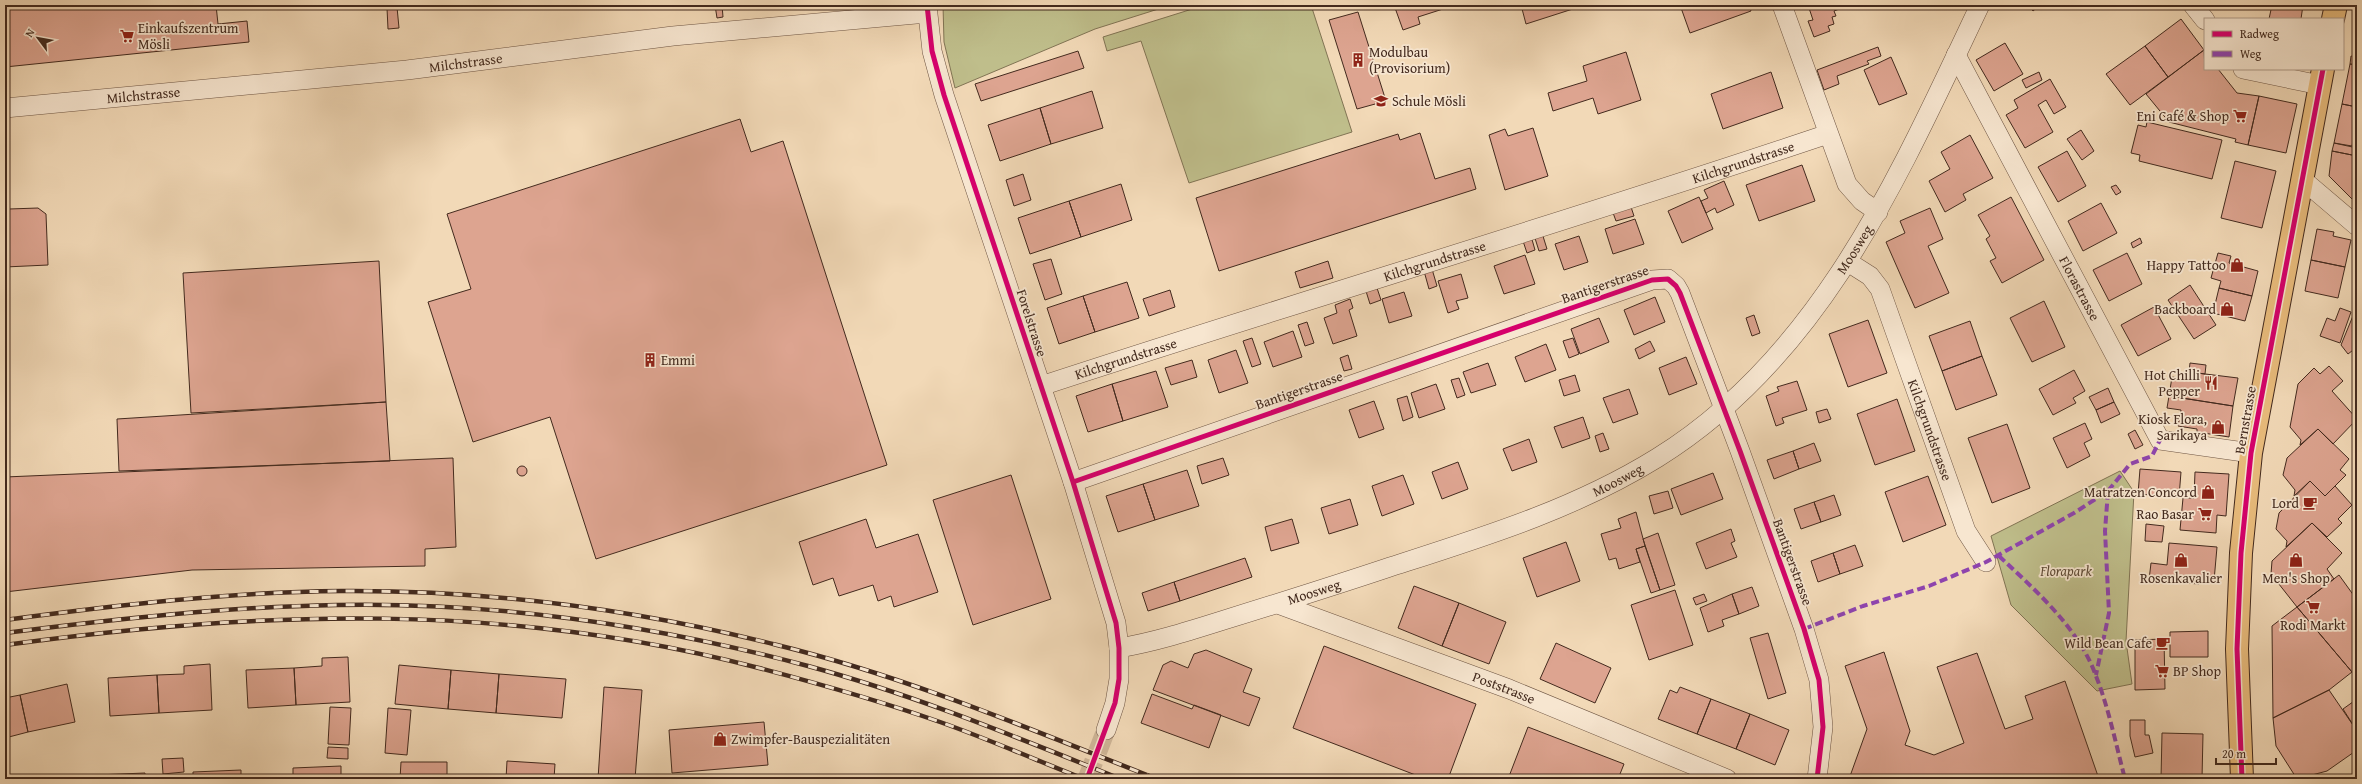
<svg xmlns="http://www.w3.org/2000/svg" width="2362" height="784" viewBox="0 0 2362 784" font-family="'Gentium Book Plus',serif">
<rect width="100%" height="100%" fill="#f2d9b7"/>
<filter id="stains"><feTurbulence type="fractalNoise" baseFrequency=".005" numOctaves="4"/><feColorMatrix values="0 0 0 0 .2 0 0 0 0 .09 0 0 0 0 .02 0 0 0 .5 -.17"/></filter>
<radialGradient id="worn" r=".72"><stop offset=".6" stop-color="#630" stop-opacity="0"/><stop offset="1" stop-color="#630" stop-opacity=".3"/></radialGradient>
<!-- green -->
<path fill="#bfbe8b" stroke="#817454" d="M943 5H1171L1095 29 955 88 944 42Z
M1205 5H1311L1352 132 1189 183 1141 41 1107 51 1103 37Z
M2120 471 2134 492 2126 641 2132 684 2097 691 2011 605 1991 536Z"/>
<!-- building -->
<path fill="#dda490" stroke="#432a1e" d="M25 5H216L218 24 247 21 249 42 5 67V7Z
M715 5H722L723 17 717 18Z
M1394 5H1442L1443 9 1418 17 1420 24 1403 30Z
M1521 5H1578L1579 7 1526 24Z
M1680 5H1749L1751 11 1690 33Z
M1808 5H1850L1834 11 1836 16 1832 17 1834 24 1828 26 1830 31 1814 37 1808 21 1813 20Z
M2028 5H2040L2033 11Z
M2272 5H2303L2301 19H2269Z
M397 7 399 28 388 29 387 8Z
M1358 12 1386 101 1357 109 1329 20Z
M2181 19 2204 50 2168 77 2145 46Z
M2005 43 2023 74 1994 91 1976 60Z
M2145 46 2168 77 2130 105 2106 74Z
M1878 47 1881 56 1867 61 1869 64 1837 76 1839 84 1824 90 1817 70Z
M2204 50 2205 69H2218L2237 93 2259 96 2248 145 2235 142 2236 139 2169 122 2146 94Z
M1078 51 1084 68 981 101 975 84Z
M1626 52 1641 100 1598 114 1593 98 1553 111 1548 93 1587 81 1583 66Z
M2351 56 2357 57V65L2350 64Z
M1891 57 1907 94 1879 105 1864 70Z
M2350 64 2357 65V107L2342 104Z
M1771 72 1783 108 1723 129 1711 94Z
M2039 72 2042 80 2026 88 2022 80Z
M2050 79 2066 107 2054 114 2046 100 2038 105 2053 132 2025 148 2006 115 2018 108 2014 100Z
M1092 91 1103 128 1051 144 1040 108Z
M2259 96 2297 104 2286 153 2248 145Z
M2342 104 2357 107V136L2354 135 2352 146 2334 143Z
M1040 108 1051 144 1000 161 988 125Z
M740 119 751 152 783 141 887 465 596 559 550 417 473 442 428 302 471 289 447 214Z
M2147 122 2222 140 2212 179 2139 161 2140 155 2131 153 2138 125 2146 127Z
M1533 128 1548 176 1505 190 1489 135 1505 129 1508 136Z
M2081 130 2094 151 2082 160 2067 139Z
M1420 133 1435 179 1470 168 1476 189 1219 271 1196 198 1398 134 1400 140Z
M1970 135 1993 178 1963 194 1966 200 1945 212 1929 181 1950 169 1941 152Z
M2334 143 2357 148V156L2332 151Z
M2067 151 2086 186 2058 202 2038 167Z
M2332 151 2357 156V204L2329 176Z
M2235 161 2276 171 2262 228 2221 218Z
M1802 165 1815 201 1759 221 1746 185Z
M1023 174 1031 200 1014 206 1006 180Z
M1724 181 1734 205 1717 213 1715 208 1706 213 1701 201 1708 198 1704 190Z
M1121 184 1132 220 1081 237 1069 201Z
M2116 185 2121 192 2116 195 2111 187Z
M1699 197 1713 229 1682 243 1668 211Z
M2011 197 2044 260 2002 283 1990 261 1996 258 1986 239 1990 236 1978 215Z
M1069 201 1081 237 1030 254 1018 218Z
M2101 203 2117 233 2083 251 2068 221Z
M1630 204 1634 216 1616 221 1612 210Z
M38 208 46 214 48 265 5 267V214L9 209Z
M1930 208 1943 239 1928 246 1949 293 1915 308 1886 242 1905 233 1900 221Z
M1635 219 1644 244 1613 254 1605 229Z
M2317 229 2334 232 2333 236 2351 240 2345 267 2311 260Z
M1542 233 1547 249 1539 251 1534 235Z
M1531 236 1535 250 1527 253 1522 238Z
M1579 236 1588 262 1564 270 1555 244Z
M2140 238 2142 243 2133 248 2131 243Z
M2127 253 2142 284 2109 301 2093 270Z
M2218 253 2231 256 2229 263 2258 271 2252 296 2219 288 2221 281 2211 278Z
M1525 255 1535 284 1504 294 1494 266Z
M1051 259 1062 294 1045 300 1033 264Z
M2311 260 2345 267 2338 298 2305 291Z
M379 261 386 402 191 413 183 273Z
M1328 261 1333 278 1300 288 1295 272Z
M1432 269 1437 286 1429 289 1424 271Z
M1461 274 1468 298 1456 301 1459 309 1448 313 1438 281Z
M1127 282 1139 318 1095 332 1083 296Z
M1376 285 1381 300 1370 304 1365 288Z
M2190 285 2216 325 2194 339 2168 300Z
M2219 288 2252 296 2245 321 2213 313Z
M1170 290 1175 307 1149 316 1143 299Z
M1404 292 1412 316 1389 323 1382 299Z
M1083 296 1095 332 1059 344 1047 308Z
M1655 297 1665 322 1634 335 1624 310Z
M1350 299 1353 308 1349 310 1357 336 1333 344 1324 318 1337 313 1335 305Z
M2044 301 2065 347 2032 362 2010 318Z
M2357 306V347L2348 354 2341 345Z
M2154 307 2171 339 2138 356 2121 325Z
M2340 308 2351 312 2340 343 2320 336 2327 318 2335 321Z
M1754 315 1760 333 1752 336 1746 318Z
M1599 318 1609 342 1580 354 1571 329Z
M1868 320 1887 373 1848 387 1829 334Z
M1970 321 1982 356 1942 371 1929 336Z
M1307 322 1314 343 1305 346 1298 325Z
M1293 331 1302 357 1273 367 1264 342Z
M1252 338 1261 364 1252 367 1243 341Z
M1573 338 1579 354 1569 358 1563 341Z
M1650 341 1655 351 1639 359 1635 349Z
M1546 344 1556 370 1525 382 1515 357Z
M1236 350 1248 383 1219 393 1208 360Z
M1348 355 1352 369 1344 371 1340 358Z
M1982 356 1997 395 1956 410 1942 371Z
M1686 357 1697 384 1669 395 1659 368Z
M1192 360 1197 377 1171 385 1165 368Z
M1488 363 1496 385 1471 393 1463 372Z
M2190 363 2206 365 2205 374 2189 372Z
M2329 366 2343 381 2332 391 2357 419 2333 444 2318 429 2300 445 2301 440 2290 427 2298 384 2314 368 2320 374Z
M2074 370 2085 391 2073 398 2076 403 2053 415 2039 389Z
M1156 371 1168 407 1123 421 1112 384Z
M2189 372 2238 378 2233 406 2169 396 2172 377 2187 379Z
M1575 375 1580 391 1564 396 1559 380Z
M1459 378 1465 395 1457 398 1451 380Z
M1797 381 1807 410 1782 418 1784 423 1776 426 1766 396 1779 391 1777 387Z
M1112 384 1123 421 1088 432 1076 396Z
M1436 384 1445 409 1419 418 1411 393Z
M2108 388 2114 402 2096 410 2089 397Z
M1629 389 1638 414 1613 423 1603 398Z
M1407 396 1413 417 1403 421 1397 399Z
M2169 396 2233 406 2229 437 2197 432V429L2178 426 2181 410 2167 408Z
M1897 399 1915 451 1875 465 1857 414Z
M1374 401 1384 429 1359 438 1349 410Z
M386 402 390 461 119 471 117 419Z
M2114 402 2120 414 2101 423 2096 410Z
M1827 409 1831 419 1819 423 1816 412Z
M1583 417 1590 438 1562 448 1554 427Z
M2085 423 2092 439 2084 443 2090 456 2067 468 2053 438Z
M2007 424 2030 488 1992 503 1968 438Z
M2318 429 2349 459 2340 470 2346 475 2325 496 2310 481 2294 496 2295 490 2283 475 2287 458Z
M2135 430 2143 445 2135 449 2128 434Z
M1603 433 1609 449 1600 452 1595 436Z
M1529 439 1537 462 1512 471 1503 449Z
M1814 443 1821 461 1799 469 1793 451Z
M1793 451 1799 469 1774 479 1767 460Z
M453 458 456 547 425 549V566L192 570 5 592V477Z
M1223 458 1229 475 1202 484 1197 466Z
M1458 462 1468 489 1442 499 1432 472Z
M517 471a5 5 0 1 1 10 0a5 5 0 1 1-10 0Z
M2140 469 2181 472 2179 497 2138 494Z
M1187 470 1199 506 1155 520 1143 484Z
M2195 472 2229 474 2226 516 2217 515 2216 533 2180 530 2183 498H2194Z
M1713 473 1723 499 1681 515 1671 489Z
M1011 475 1051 599 973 625 933 500Z
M1403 475 1414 504 1382 516 1372 486Z
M1928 476 1946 525 1903 542 1885 492Z
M2310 481 2325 496 2335 486 2352 505 2338 519 2342 523 2327 537 2312 523 2286 547 2287 541 2276 529 2279 513Z
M1143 484 1155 520 1118 532 1106 496Z
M1668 491 1673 508 1654 514 1649 496Z
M1834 495 1841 515 1821 522 1814 502Z
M1350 499 1358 525 1329 534 1321 508Z
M1814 502 1821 522 1801 529 1794 509Z
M1636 512 1645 546 1636 549 1640 562 1619 569 1616 558 1609 560 1601 534 1621 528 1618 519Z
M866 519 876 548 918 534 938 592 894 607 891 596 878 601 873 585 839 596 833 578 813 585 799 542Z
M1292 519 1299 543 1271 551 1265 527Z
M2312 523 2342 553 2327 569 2334 579 2297 607 2271 574 2272 561Z
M2146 524 2164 526 2162 542 2145 541Z
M1731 529 1735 541 1731 543 1737 557 1706 569 1696 543Z
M1658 533 1675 585 1660 590 1643 539Z
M1566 542 1580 581 1537 597 1523 558Z
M2169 543 2217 547 2214 581 2199 580V584L2149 580 2151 563 2167 565Z
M1855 545 1863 566 1840 574 1833 553Z
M1645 546 1660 590 1651 593 1636 549Z
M1833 553 1840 574 1818 582 1811 561Z
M1245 558 1252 577 1180 601 1174 582Z
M2339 575 2357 600V669L2352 672 2297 607Z
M1174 582 1180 601 1148 611 1142 593Z
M1414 586 1459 603 1442 646 1398 628Z
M1752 587 1759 606 1739 614 1732 594Z
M1675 590 1693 645 1649 660 1631 605Z
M1704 594 1707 601 1696 605 1693 598Z
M1732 594 1739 614 1722 620 1724 626 1708 632 1700 608Z
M1459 603 1506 622 1489 664 1442 646Z
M2297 607 2352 672 2329 690 2273 718 2272 626Z
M2208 631V657H2170V632Z
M1768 633 1786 693 1768 699 1750 638Z
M2164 639 2165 689 2135 690V640Z
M1556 643 1611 668 1595 703 1540 679Z
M1324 646 1476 704 1448 779H1426L1293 728Z
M1206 650 1252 669 1243 692 1260 698 1249 726 1153 690 1163 665 1171 661 1188 668 1194 654Z
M1884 652 1910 731 1905 745 1934 755 1964 743 1937 667 1977 653 2005 729 2033 719 2025 696 2065 681 2099 779H2055L2053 775 2042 779H1849L1867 729 1845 666Z
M348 657 350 702 296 705 294 668 322 666V658Z
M210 664 212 710 159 713 157 675 184 674V666Z
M399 665 451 670 448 709 395 704Z
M294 668 296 705 248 708 246 670Z
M451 670 499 674 496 713 448 709Z
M499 674 566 679 562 718 496 713Z
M157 675 159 713 110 716 108 678Z
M67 684 75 722 28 732 20 695Z
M604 687 642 690 635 779H598Z
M1680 687 1711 699 1697 734 1658 719 1670 690 1677 693Z
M2329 690 2357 731V750L2327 771 2297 779 2276 746 2273 718Z
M1152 694 1192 709 1194 705 1221 715 1209 748 1141 723Z
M20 695 28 732 5 738V698Z
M1711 699 1750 714 1736 749 1697 734Z
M2357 699V731L2343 709Z
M330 707 351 708 349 745 328 744Z
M388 708 411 710 407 755 385 753Z
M1750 714 1789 730 1775 765 1736 749Z
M2130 720H2145V735H2149L2153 753 2135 757 2130 736Z
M764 722 768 765 672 773 669 730Z
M1528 727 1624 764 1618 779H1508Z
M2162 733 2203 734 2202 779H2161Z
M328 747 348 748V759L327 758Z
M183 758 184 772 163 774 162 759Z
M507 761 555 764 554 779H506Z
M401 762H447V779H400Z
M341 766V779H293V768Z
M241 770V779H193V772Z
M145 773V779H97L96 775Z
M45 777V779H5Z"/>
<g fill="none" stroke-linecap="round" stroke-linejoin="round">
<!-- minor-tunnel -->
<path stroke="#cfb698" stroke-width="19" stroke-dasharray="19 10" stroke-linecap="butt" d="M1087 779 1106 730"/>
<defs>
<g id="minor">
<path d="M927 5 932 51 944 95 1073 482 1116 623 1119 648V679L1115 703 1106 730"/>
<path d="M1782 5 1847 184 1862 201 1878 212"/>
<path d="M2193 5 2205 20"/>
<path id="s1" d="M1956 55 2160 440 2251 453"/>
<path d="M2243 69 2320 85"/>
<path id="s2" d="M5 108 407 70 673 36 927 13"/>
<path d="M2303 180 2357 226"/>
<path id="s3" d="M1848 262 1870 276 1880 289 1966 531 1986 562"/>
<path id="s4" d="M1041 386C1303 300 1567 222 1828 134"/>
<path d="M1073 482 1652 280 1668 279 1676 286 1680 293 1740 451 1804 629 1819 680 1823 727 1817 779"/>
<path id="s5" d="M1278 604 1509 689 1727 779"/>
<path id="s6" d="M1119 648C1155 642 1189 631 1224 620 1279 603 1333 586 1387 568 1480 538 1573 510 1657 458 1822 356 1900 173 1980 5"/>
</g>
<path id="major" d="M2333 19 2336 5
M2242 779 2237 649 2241 553 2251 453 2323 69"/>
</defs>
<!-- minor casing -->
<use href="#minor" stroke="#6f5644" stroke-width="20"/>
<!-- major casing -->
<use href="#major" stroke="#432a1e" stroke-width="24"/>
<!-- minor -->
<use href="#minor" stroke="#f7e6d0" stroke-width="19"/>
<!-- major -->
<use href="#major" stroke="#e9bc7c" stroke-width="22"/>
<defs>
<path id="rail" d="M5 620C117 605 229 592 342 591 488 590 635 609 777 645 908 677 1032 730 1157 779
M5 633C115 619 225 607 337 605 496 602 655 625 808 666 915 695 1018 738 1121 779
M5 645C260 610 507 602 759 668 820 684 880 701 940 722 988 739 1036 760 1084 779"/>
</defs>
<!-- rail casing -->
<use href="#rail" stroke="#432a1e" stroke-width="4.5"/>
<!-- rail -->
<use href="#rail" stroke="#f7e6d0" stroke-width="3" stroke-dasharray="9" stroke-linecap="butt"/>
<!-- quiet -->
<path stroke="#8e44ad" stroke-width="4" stroke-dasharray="8 4" stroke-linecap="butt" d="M2108 491 2130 464 2152 456 2160 440
M1999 556C2035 590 2079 628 2096 676 2109 709 2116 745 2125 779
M1804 629 1863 606 1929 586 1986 562 2074 513 2108 491 2105 531 2109 613 2096 675"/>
<defs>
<path id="cycleway" d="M927 5 932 51 944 95 1073 482 1116 623 1119 648V679L1115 703 1087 779
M1073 482 1652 280 1668 279 1676 286 1680 293 1740 451 1804 629 1819 680 1823 727 1817 779
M2242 779 2237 649 2241 553 2251 453 2323 69"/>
</defs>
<!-- cycleway casing -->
<use href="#cycleway" stroke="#f7e6d0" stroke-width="8"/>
<!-- cycleway -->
<use href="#cycleway" stroke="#d6006c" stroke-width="5"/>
</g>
<!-- icons -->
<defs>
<symbol id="supermarket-bare" viewBox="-9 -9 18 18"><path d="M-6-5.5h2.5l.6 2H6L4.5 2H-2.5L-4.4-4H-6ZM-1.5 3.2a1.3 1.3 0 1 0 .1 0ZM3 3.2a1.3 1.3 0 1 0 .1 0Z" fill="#8f2418" stroke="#f7e6d0" stroke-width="2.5" paint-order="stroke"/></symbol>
<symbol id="building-bare" viewBox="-9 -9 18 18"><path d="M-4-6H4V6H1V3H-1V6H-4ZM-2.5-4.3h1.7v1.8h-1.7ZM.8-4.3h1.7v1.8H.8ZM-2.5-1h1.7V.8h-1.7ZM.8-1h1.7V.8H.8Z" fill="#8f2418" stroke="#f7e6d0" stroke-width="2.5" paint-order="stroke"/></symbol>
<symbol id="school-bare" viewBox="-9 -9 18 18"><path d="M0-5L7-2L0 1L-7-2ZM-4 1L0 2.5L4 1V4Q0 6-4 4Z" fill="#8f2418" stroke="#f7e6d0" stroke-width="2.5" paint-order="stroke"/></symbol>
<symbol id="shop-bare" viewBox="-9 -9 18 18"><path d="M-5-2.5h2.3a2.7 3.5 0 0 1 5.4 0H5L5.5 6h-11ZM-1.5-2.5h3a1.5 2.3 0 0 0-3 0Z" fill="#8f2418" stroke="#f7e6d0" stroke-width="2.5" paint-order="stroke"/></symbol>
<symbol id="restaurant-bare" viewBox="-9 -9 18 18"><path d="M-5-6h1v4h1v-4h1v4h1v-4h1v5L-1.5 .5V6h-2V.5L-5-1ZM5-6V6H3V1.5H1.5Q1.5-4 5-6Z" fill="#8f2418" stroke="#f7e6d0" stroke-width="2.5" paint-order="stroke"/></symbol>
<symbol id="cafe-bare" viewBox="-9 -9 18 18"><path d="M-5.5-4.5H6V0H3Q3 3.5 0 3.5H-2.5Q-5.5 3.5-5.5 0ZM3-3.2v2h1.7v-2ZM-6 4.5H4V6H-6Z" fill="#8f2418" stroke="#f7e6d0" stroke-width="2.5" paint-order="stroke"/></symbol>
</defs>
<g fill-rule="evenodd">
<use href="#supermarket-bare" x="117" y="26" width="20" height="20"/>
<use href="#building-bare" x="1348" y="50" width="20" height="20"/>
<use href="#school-bare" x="1371" y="91" width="20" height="20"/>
<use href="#supermarket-bare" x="2230" y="106" width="20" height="20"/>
<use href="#shop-bare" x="2227" y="255" width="20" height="20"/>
<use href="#shop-bare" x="2217" y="299" width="20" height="20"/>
<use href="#building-bare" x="640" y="350" width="20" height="20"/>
<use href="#restaurant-bare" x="2201" y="373" width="20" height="20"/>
<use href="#shop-bare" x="2208" y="417" width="20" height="20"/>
<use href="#shop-bare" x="2198" y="482" width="20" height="20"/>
<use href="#cafe-bare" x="2300" y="493" width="20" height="20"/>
<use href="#supermarket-bare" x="2195" y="504" width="20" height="20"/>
<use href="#shop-bare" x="2171" y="550" width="20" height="20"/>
<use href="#shop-bare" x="2286" y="550" width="20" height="20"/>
<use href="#supermarket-bare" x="2303" y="597" width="20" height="20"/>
<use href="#cafe-bare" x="2153" y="633" width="20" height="20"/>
<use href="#supermarket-bare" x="2152" y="661" width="20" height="20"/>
<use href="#shop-bare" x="710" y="729" width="20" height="20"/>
</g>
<g text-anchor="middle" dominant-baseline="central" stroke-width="3.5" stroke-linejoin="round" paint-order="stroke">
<!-- poi labels -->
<g font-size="14" fill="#432a1e" stroke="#f7e6d0" text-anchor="end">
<text x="138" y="28" text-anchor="start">Einkaufszentrum<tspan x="138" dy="16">Mösli</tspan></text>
<text x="1369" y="52" text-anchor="start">Modulbau<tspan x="1369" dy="16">(Provisorium)</tspan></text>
<text x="1392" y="101" text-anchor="start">Schule Mösli</text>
<text x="2229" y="116">Eni Café &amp; Shop</text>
<text x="2226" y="265">Happy Tattoo</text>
<text x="2216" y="309">Backboard</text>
<text x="661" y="360" text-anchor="start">Emmi</text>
<text x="2200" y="375">Hot Chilli<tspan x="2200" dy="16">Pepper</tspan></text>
<text x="2207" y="419">Kiosk Flora,<tspan x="2207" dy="16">Sarikaya</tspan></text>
<text x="2197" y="492">Matratzen Concord</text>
<text x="2299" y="503">Lord</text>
<text x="2194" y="514">Rao Basar</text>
<text x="2181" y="578" text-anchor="middle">Rosenkavalier</text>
<text x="2296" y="578" text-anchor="middle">Men's Shop</text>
<text x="2313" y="625" text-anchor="middle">Rodi Markt</text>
<text x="2152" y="643">Wild Bean Cafe</text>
<text x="2173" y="671" text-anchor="start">BP Shop</text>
<text x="731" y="739" text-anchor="start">Zwimpfer-Bauspezialitäten</text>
</g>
<!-- street labels -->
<g font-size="14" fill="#432a1e" stroke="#f7e6d0">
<text stroke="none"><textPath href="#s2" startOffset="463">Milchstrasse</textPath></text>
<text stroke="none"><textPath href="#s2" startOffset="139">Milchstrasse</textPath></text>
<text stroke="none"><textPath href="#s4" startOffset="737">Kilchgrundstrasse</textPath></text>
<text stroke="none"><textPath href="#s6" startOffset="862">Moosweg</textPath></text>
<text stroke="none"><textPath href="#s4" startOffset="413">Kilchgrundstrasse</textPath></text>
<text transform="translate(1605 284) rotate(-19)">Bantigerstrasse</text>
<text stroke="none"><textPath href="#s1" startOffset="264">Florastrasse</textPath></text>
<text transform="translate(1032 323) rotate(72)">Forelstrasse</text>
<text stroke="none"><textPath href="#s4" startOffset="89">Kilchgrundstrasse</textPath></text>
<text transform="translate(1299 390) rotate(-19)">Bantigerstrasse</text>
<text transform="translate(2245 420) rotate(-80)">Bernstrasse</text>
<text stroke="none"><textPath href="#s3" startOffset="192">Kilchgrundstrasse</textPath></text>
<text stroke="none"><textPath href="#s6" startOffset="527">Moosweg</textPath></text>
<text transform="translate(1793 562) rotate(70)">Bantigerstrasse</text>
<text stroke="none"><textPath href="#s6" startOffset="203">Moosweg</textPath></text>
<text stroke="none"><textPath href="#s5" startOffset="241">Poststrasse</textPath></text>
</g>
<!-- park labels -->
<g font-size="14" font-style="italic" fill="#5c4834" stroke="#f7e6d0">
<text x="2066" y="571">Florapark</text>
</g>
</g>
<!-- margin -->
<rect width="2362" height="784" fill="none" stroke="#f2d9b7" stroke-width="20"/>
<rect x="6" y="6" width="2350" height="772" fill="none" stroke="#432a1e" stroke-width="2"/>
<rect x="10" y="10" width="2342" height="764" fill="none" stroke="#432a1e"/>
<!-- legend -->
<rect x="2204" y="18" width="140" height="52" fill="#f7e6d0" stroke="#af9b89"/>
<rect x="2212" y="31" width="20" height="6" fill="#d6006c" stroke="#af9b89"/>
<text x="2240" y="38" font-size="12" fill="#432a1e">Radweg</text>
<rect x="2212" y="51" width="20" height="6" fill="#8e44ad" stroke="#af9b89"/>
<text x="2240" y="58" font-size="12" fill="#432a1e">Weg</text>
<!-- north arrow -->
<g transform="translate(38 38) rotate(302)" stroke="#f7e6d0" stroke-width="3" paint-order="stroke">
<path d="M0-3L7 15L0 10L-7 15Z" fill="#432a1e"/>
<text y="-6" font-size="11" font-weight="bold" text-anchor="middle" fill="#432a1e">N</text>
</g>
<!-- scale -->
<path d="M2216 758v6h60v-6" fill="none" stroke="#432a1e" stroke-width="2"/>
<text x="2222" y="758" font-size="12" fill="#432a1e" stroke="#f7e6d0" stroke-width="3" paint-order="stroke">20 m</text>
<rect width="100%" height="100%" filter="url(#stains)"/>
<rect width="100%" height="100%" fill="url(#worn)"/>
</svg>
